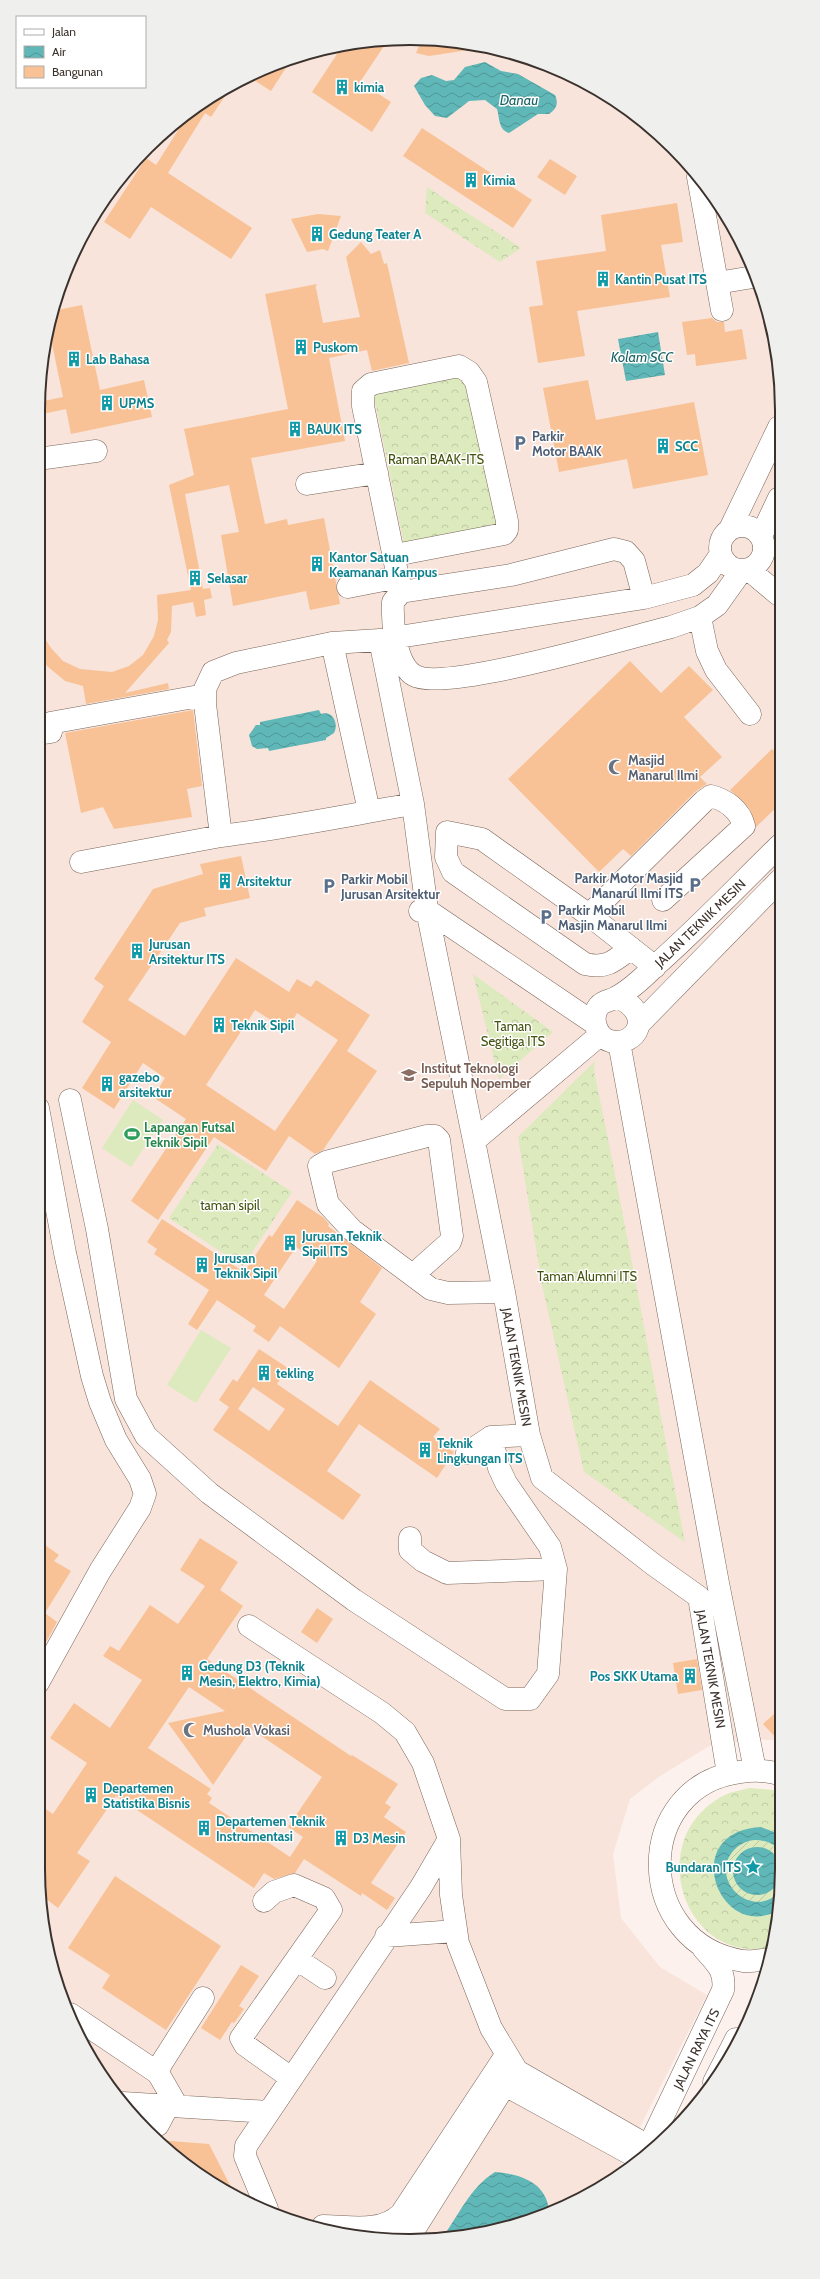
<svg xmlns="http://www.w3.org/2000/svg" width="820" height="2279" viewBox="0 0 820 2279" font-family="Cabin,sans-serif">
<defs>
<pattern id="forest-crowns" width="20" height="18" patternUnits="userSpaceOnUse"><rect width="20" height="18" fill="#dceabe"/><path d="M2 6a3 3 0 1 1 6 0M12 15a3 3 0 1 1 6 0" fill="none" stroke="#bec9a4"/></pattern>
<pattern id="garden-furrows" width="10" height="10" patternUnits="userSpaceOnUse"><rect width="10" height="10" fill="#dceabe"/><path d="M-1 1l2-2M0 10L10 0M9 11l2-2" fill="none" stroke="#bec9a4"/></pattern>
<pattern id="water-waves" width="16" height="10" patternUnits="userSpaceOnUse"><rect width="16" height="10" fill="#5fb7b7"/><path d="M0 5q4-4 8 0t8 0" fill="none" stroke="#509595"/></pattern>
</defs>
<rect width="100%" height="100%" fill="#fcf1ec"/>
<!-- built -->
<path fill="#f8e4da" d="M434 39 506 51 596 88 690 165 744 246 779 361 782 1741 757 1739 711 1745 660 1776 630 1799 613 1854 621 1918 660 1967 707 1995 613 2180 506 2228 434 2240 362 2238 245 2203 184 2164 130 2114 66 2011 45 1941 38 1869V410L51 314 76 246 115 184 165 130 224 88 290 58 361 41Z"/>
<!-- forest -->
<path fill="url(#forest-crowns)" d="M427 187 521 248 500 262 425 213Z
M468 373 498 526 404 544 373 391Z
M473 974 553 1032 499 1079Z
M595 1061 594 1071C627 1228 654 1385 685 1542L584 1472 542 1285 518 1137Z
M218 1144 292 1192 243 1266 169 1218Z
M750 1788 773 1790 782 1794V1869L772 1947C683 1967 640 1835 727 1794 734 1791 743 1790 750 1788Z"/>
<!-- garden -->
<path fill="url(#garden-furrows)" d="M752 1840 767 1842 782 1853 779 1893C741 1928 696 1857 752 1840Z"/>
<!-- pitch -->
<path fill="#dceabe" d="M133 1100 163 1120 131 1167 102 1148Z
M201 1330 231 1348 196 1403 167 1385Z"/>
<!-- water -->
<path fill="url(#water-waves)" d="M485 62 501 71 518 74 555 95C559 104 556 109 549 114H538L509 133C498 129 500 119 497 109L485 100 469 101 447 118 435 116 425 105 414 86 421 78 432 75 446 81 454 80 465 67Z
M658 332 665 375 626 381 618 339Z
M319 710 321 714C333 710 339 724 334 733L326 738V740L269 751 268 748 257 749 252 746 249 735 256 725H260V722Z
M761 1827 782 1835V1853C775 1844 766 1840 755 1840 748 1840 741 1844 736 1848 706 1876 749 1921 779 1893L777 1911C718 1942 678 1831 761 1827Z
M733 1871a24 24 0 1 1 48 0a24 24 0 1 1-48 0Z
M495 2172C519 2174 545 2181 549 2209L506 2228 441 2239C459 2216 469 2188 495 2172Z"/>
<!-- building -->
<path fill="#f8c296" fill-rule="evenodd" d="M422 39H434L481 48 429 56 416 53Z
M388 40 360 82 391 102 372 132 312 92 343 45 361 41Z
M293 57 271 91 249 77 290 58Z
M233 84 211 117 205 113 168 173 252 228 231 259 151 207 130 239 104 222 146 158 156 165 189 113Z
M422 128 532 200 513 228 403 156Z
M550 159 577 176 565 195 537 177Z
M677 203 683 242 661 245 670 297 577 311 585 356 538 363 529 307 543 305 536 261 606 251 601 215Z
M318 214 341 216 328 251 323 249 307 252 291 219Z
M361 242 371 254 380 250 384 264 387 263 409 363 372 371 367 350 329 358 345 441 251 458 265 524 287 519 288 525 324 518 340 604 310 610 306 591 233 606 221 535 239 532 229 485 185 494 203 589 210 588 212 598 204 600 206 615 196 617 193 602 172 606 171 632 167 640 169 643 125 693 168 683 169 689 86 704 83 686 65 681 47 666 38 654V628L51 648 63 661 80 669 112 672 129 666 143 655 154 636 158 620 157 595 191 590 169 485 194 475 184 429 288 409 265 294 317 284 315 289 316 288 323 323 360 317 346 257Z
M82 305 100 390 144 380 152 417 71 434 66 409 38 415 39 402 63 397 49 329 52 311Z
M712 318 717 322H724L725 332 742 329 747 359 696 366 695 354 687 355 682 322Z
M588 380 596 420 694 402 708 475 633 489 627 459 559 472 543 388Z
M630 661 661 693 689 666 713 690 684 717 722 757 700 777 707 784 695 792 631 856 623 849 599 872 508 779Z
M193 710 202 786 187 789 192 817 114 829 103 807 81 813 65 733Z
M772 749 780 756V804L756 827 749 808 730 790Z
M241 856 250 898 204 908 206 916 180 923 128 1000 185 1036 236 958 289 992 297 979 311 987 316 980 370 1015 347 1051 377 1071 323 1150 315 1154 289 1136 266 1171 214 1137 158 1220 131 1201 186 1119 153 1097 165 1078 143 1063 114 1109 82 1088 111 1042 82 1022 104 986 94 979 153 889 203 874 200 864ZM255 1010 287 1030 297 1013 338 1040 275 1131 206 1085Z
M297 1200 324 1218 329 1224 328 1226 382 1268 360 1302 376 1314 339 1368 280 1326 269 1342 253 1331 256 1326 217 1300 197 1330 188 1324 209 1290 154 1254 157 1249 147 1242 162 1219 244 1272 269 1235 272 1237ZM296 1247 317 1261 284 1309 264 1295Z
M259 1349 288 1368 277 1384 338 1426 370 1380 440 1429 433 1437 454 1452 437 1478 359 1424 327 1471 361 1495 343 1520 213 1430 229 1407 219 1400 233 1379 237 1382ZM253 1387 285 1409 269 1431 238 1409Z
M200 1538 238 1562 220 1590 243 1606 207 1659 351 1756 352 1755 398 1784 385 1803 391 1807 384 1817 406 1832 371 1883 395 1898 387 1910 362 1893 361 1896 304 1859 295 1873 274 1879 264 1873 254 1888 116 1796 77 1853 90 1861 58 1908 41 1895 38 1869V1804L53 1814 87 1763 50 1738 74 1703 110 1728 142 1680 103 1656 110 1646 119 1651 150 1605 178 1624 205 1586 180 1570ZM189 1687 225 1711 168 1723 213 1785 251 1729 322 1777 288 1827 303 1837 290 1857 209 1803 212 1798 207 1794 211 1789 148 1748Z
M38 1540 59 1555 54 1561 71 1571 45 1613 57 1622 38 1657Z
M317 1608 333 1619 317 1643 301 1632Z
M697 1659 702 1690 678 1694 673 1663Z
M774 1714 782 1722V1744L763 1724Z
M115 1876 221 1946 166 2030 102 1988 110 1975 68 1948Z
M241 1965 259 1976 239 2006 244 2009 234 2023 232 2022 220 2040 201 2028Z
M158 2140 209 2144 236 2197 184 2164Z"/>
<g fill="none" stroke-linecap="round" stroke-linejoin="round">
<defs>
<path id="minor" d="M698 177 722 310
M717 283 753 277
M38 459 96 451
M307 484 377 473
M720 548a22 22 0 1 1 44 0a22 22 0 1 1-44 0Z
M730 529 779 427
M761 536 779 498
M395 555 504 534 507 530V521L476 382 469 372 459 366 371 384 363 391V406L401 592
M748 569 779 595
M348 587 399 577
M644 598 634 561 626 552 614 549 511 575 401 592 393 602C392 621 395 661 412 674 439 695 630 637 671 627L700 617 717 605 742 570
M700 617 707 651 716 670 750 714
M380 640 413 804 427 910 474 1141
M332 643 380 640 644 598 693 585 708 573 721 554
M38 734 51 732 50 723 205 695
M369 811 332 643 236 663 213 672 205 689V704L221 836C286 828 349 815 413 804
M81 862 221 836
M420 911 427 910 594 1023
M589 915 704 801 711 796C726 800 740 810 744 826L663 900
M631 948C614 961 607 969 585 964L453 872 446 857 447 832 482 839 589 915 655 967
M617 997C655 1013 637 1048 610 1041 596 1037 590 1017 599 1006 604 1000 611 1001 617 997 630 990 644 977 655 966 698 928 738 886 780 845
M639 1024 780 880
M600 1035 474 1141 504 1292 529 1435 542 1478 654 1565 699 1597 728 1774
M619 1042 718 1583 755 1770
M70 1100 97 1229 126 1399 146 1436 209 1493 354 1600 505 1699H530L548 1674 556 1569 550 1547 506 1483 499 1468 491 1437 529 1435
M38 1108 65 1253 92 1376 100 1402 116 1440 140 1479 145 1494 140 1508 100 1571 38 1683
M413 1275 450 1242 452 1236 439 1140 435 1136H427L326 1162 319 1166 328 1204 352 1230 431 1289 448 1293 504 1292
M467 1453 491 1437
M410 1538V1550L423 1561 447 1573 556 1569
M249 1626 382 1713 405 1732 423 1763 449 1839 451 1895 458 1943 491 2028 517 2071 648 2146
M264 1901 274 1892 294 1885 324 1898 331 1910 241 2038 245 2045 291 2078
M386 1936 456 1931
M298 1960 325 1978
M70 2014 158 2073
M496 2076 505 2085 640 2159
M123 2103 268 2112
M177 2106 158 2073 161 2064 203 1998
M141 2124 148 2126 158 2125 168 2106
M267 2209 245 2156 246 2146 421 1887 449 1839
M323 2226C349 2226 380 2234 401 2214L506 2055
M398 2239 412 2233 505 2085 517 2071"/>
<path id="major" d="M770 1959C761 1960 751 1962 743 1961 633 1944 632 1786 740 1772 754 1770 768 1770 782 1775
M714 2082 736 2039
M644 2156 723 1990C726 1970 715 1962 703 1948"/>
</defs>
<!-- minor casing -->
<use href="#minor" stroke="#7a6559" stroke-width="23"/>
<!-- major casing -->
<use href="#major" stroke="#7a6559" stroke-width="23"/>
<!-- minor -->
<use href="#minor" stroke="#fff" stroke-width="22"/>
<!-- major -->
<use href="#major" stroke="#fff" stroke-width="22"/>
</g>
<!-- icons -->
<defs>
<symbol id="building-bare" viewBox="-9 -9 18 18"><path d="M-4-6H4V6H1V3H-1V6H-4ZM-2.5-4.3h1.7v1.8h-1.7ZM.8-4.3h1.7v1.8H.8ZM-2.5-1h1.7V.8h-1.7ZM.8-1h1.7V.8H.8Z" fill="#0f9aa8" stroke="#fff" stroke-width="2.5" paint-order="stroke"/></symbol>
<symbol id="parking-bare" viewBox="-9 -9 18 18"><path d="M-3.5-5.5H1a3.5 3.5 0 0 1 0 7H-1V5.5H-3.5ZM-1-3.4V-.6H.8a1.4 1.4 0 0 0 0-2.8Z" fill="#5c6f8a" stroke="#fff" stroke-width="2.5" paint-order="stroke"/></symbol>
<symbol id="mosque-bare" viewBox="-9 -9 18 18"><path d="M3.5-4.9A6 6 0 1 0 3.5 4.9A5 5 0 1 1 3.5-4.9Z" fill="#6b7280" stroke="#fff" stroke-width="2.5" paint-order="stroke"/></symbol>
<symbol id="university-bare" viewBox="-9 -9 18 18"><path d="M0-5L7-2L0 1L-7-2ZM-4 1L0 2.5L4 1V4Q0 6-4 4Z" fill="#8d6e63" stroke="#fff" stroke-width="2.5" paint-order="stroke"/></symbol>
<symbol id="stadium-bare" viewBox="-9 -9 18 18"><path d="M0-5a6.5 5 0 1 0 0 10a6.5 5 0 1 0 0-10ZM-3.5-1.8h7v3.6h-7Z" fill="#2e9e5b" stroke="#fff" stroke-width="2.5" paint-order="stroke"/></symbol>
<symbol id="sight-bare" viewBox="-9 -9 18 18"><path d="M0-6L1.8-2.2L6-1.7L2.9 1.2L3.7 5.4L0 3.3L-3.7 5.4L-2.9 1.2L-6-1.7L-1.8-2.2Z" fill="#0f9aa8" stroke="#fff" stroke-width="2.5" paint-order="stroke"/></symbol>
</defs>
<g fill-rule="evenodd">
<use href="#building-bare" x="331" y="76" width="22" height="22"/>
<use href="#building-bare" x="460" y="169" width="22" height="22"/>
<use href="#building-bare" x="306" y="223" width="22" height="22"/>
<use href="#building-bare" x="592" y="268" width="22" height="22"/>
<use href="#building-bare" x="290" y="336" width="22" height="22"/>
<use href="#building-bare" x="63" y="348" width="22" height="22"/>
<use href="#building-bare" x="96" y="392" width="22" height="22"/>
<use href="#building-bare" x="284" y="418" width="22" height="22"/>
<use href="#parking-bare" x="509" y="432" width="22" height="22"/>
<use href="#building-bare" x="652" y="435" width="22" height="22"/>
<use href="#building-bare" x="306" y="553" width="22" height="22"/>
<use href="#building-bare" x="184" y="567" width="22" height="22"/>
<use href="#mosque-bare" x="605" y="756" width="22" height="22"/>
<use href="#building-bare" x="214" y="870" width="22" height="22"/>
<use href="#parking-bare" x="684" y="874" width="22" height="22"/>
<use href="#parking-bare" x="318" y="875" width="22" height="22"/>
<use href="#parking-bare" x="535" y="906" width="22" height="22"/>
<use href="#building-bare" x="126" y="940" width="22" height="22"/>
<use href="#building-bare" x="208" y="1014" width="22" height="22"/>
<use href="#university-bare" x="398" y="1064" width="22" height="22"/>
<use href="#building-bare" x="96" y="1073" width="22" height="22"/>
<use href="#stadium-bare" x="121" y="1123" width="22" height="22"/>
<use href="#building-bare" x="279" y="1232" width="22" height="22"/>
<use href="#building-bare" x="191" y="1254" width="22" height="22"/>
<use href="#building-bare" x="253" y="1362" width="22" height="22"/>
<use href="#building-bare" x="414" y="1439" width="22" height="22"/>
<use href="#building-bare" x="176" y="1662" width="22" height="22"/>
<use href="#building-bare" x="679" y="1665" width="22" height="22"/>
<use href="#mosque-bare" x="180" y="1719" width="22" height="22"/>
<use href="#building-bare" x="80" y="1784" width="22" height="22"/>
<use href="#building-bare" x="193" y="1817" width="22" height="22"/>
<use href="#building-bare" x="330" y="1827" width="22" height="22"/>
<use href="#sight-bare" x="742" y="1856" width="22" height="22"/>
</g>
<g text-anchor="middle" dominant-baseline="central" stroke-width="3" stroke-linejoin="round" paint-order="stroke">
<!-- culture labels -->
<g font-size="13" font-weight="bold" fill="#0d838f" stroke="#fff" text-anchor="start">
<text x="354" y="87">kimia</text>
<text x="483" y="180">Kimia</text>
<text x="329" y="234">Gedung Teater A</text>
<text x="615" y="279">Kantin Pusat ITS</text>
<text x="313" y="347">Puskom</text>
<text x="86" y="359">Lab Bahasa</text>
<text x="119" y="403">UPMS</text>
<text x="307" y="429">BAUK ITS</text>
<text x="675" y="446">SCC</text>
<text x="329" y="557">Kantor Satuan<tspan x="329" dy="15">Keamanan Kampus</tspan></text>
<text x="207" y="578">Selasar</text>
<text x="237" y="881">Arsitektur</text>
<text x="149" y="944">Jurusan<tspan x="149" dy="15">Arsitektur ITS</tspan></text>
<text x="231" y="1025">Teknik Sipil</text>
<text x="119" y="1077">gazebo<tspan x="119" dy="15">arsitektur</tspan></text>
<text x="302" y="1236">Jurusan Teknik<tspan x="302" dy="15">Sipil ITS</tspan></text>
<text x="214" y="1258">Jurusan<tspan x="214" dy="15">Teknik Sipil</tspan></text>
<text x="276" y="1373">tekling</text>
<text x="437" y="1443">Teknik<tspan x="437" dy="15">Lingkungan ITS</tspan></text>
<text x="199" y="1666">Gedung D3 (Teknik<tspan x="199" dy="15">Mesin, Elektro, Kimia)</tspan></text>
<text x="678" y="1676" text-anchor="end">Pos SKK Utama</text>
<text x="103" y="1788">Departemen<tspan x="103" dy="15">Statistika Bisnis</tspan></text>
<text x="216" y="1821">Departemen Teknik<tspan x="216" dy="15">Instrumentasi</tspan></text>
<text x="353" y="1838">D3 Mesin</text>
<text x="741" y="1867" text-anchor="end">Bundaran ITS</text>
</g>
<!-- service labels -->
<g font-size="13" font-weight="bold" fill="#4e5e75" stroke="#fff" text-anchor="start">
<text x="532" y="436">Parkir<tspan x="532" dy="15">Motor BAAK</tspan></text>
<text x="683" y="878" text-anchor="end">Parkir Motor Masjid<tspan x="683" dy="15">Manarul Ilmi ITS</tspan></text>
<text x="341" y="879">Parkir Mobil<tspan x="341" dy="15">Jurusan Arsitektur</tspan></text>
<text x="558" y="910">Parkir Mobil<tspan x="558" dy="15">Masjin Manarul Ilmi</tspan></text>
</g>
<!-- park labels -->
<g font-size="13" fill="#43530f" stroke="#fff">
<text x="436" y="459">Raman BAAK-ITS</text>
<text x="513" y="1026">Taman<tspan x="513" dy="15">Segitiga ITS</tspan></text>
<text x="230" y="1205">taman sipil</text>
<text x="587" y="1276">Taman Alumni ITS</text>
</g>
<!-- worship labels -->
<g font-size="13" font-weight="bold" fill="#5b616d" stroke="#fff" text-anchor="start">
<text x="628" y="760">Masjid<tspan x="628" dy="15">Manarul Ilmi</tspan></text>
<text x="203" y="1730">Mushola Vokasi</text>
</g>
<!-- street labels -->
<g font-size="13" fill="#3c322d" stroke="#fff">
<text transform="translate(700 923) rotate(-44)">JALAN TEKNIK MESIN</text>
<text transform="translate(517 1367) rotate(80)">JALAN TEKNIK MESIN</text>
<text transform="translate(711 1669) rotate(80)">JALAN TEKNIK MESIN</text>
<text transform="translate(696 2049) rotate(-64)">JALAN RAYA ITS</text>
</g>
<!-- education labels -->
<g font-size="13" font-weight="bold" fill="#785e54" stroke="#fff" text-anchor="start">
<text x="421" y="1068">Institut Teknologi<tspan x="421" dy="15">Sepuluh Nopember</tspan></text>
</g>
<!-- leisure labels -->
<g font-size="13" font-weight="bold" fill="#27864d" stroke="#fff" text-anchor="start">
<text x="144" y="1127">Lapangan Futsal<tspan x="144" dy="15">Teknik Sipil</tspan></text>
</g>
<!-- water labels -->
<g font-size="14" font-style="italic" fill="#196263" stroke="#fff">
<text x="519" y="100">Danau</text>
<text x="642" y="357">Kolam SCC</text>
</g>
</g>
<!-- crop -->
<path d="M0 0H820V2279H0ZM410 45H410A365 365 0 0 1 775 410V1869A365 365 0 0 1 410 2234H410A365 365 0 0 1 45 1869V410A365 365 0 0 1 410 45Z" fill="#efefee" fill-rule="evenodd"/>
<path fill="none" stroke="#3c322d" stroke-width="2" d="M410 45H410A365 365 0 0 1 775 410V1869A365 365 0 0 1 410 2234H410A365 365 0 0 1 45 1869V410A365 365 0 0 1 410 45Z"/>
<!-- legend -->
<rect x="16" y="16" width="130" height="72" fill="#ffffff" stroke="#b1adab"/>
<rect x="24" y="29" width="20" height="6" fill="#ffffff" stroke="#b1adab"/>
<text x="52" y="36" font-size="12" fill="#3c322d">Jalan</text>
<rect x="24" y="46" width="20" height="12" fill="url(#water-waves)" stroke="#b1adab"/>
<text x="52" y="56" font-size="12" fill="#3c322d">Air</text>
<rect x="24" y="66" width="20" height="12" fill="#f8c296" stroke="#b1adab"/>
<text x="52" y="76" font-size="12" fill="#3c322d">Bangunan</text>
</svg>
